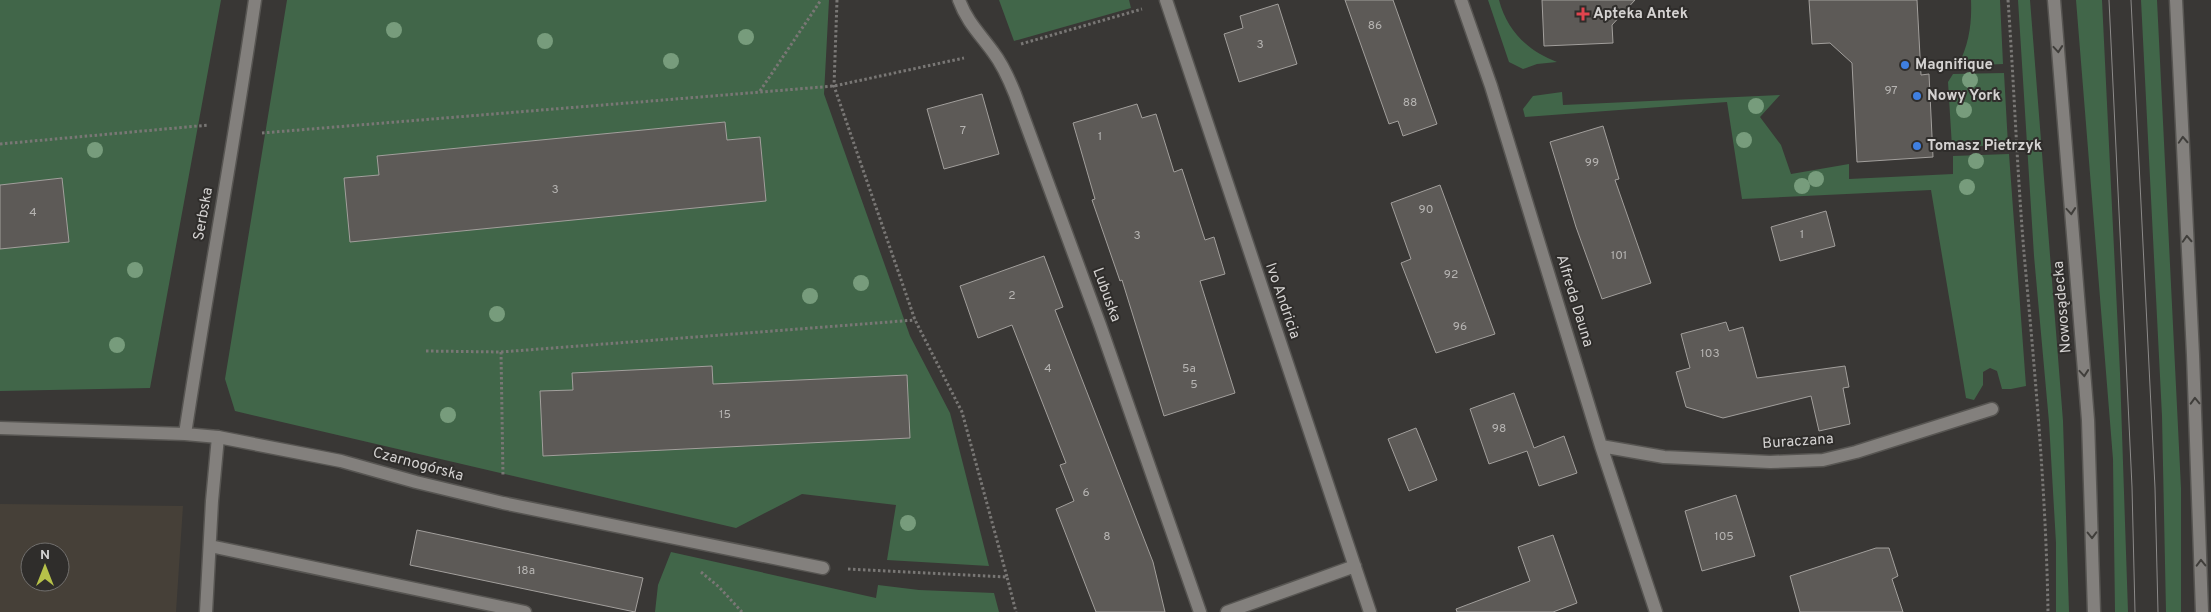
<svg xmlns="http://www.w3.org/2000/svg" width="2211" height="612" viewBox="0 0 2211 612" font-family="Overpass,sans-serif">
<rect width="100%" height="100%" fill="#393735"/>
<!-- built -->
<path fill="#464038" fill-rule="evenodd" d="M0 504 183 506 176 612H0ZM30 552H60V582H30Z"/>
<!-- green -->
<path fill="#416649" d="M0 0H221L150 388 0 391Z
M287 0H829L824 94 910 336 950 413 989 566 887 560 896 505 802 494 736 528 235 411 225 379Z
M999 0H1129L1131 8 1014 41Z
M1488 0H1499C1507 31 1528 51 1557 62L1537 64 1523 69 1509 62Z
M1971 0H2000L2003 64 1958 66C1969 44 1972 24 1971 0Z
M2018 0H2030L2063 421 2069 612H2056V543L2049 422 2034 256Z
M2076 0H2102L2120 373 2128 612H2115L2113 459Z
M2141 0H2157L2181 488V612H2166L2162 416Z
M2004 73 2008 145 1952 147 1948 82 1953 74Z
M1562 92 1563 105 1780 95 1760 117 1781 145 1791 174 1849 164V179L1953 174V156L2009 154 2026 386 2011 389H2002L1997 371 1990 368 1983 372V385L1974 400 1966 398 1931 190 1742 199 1727 102 1525 117 1523 109 1533 96Z
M671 552 876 598 878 585 919 590 994 593 999 612H655L658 585Z"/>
<!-- building -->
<path fill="#5d5a57" stroke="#a29f9c" d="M1345 0H1393L1437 124 1403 136 1398 121 1389 124Z
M1542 0H1635L1612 25 1613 43 1544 46Z
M1809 0H1917L1921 75 1929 74 1933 157 1857 162 1852 63 1830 43 1812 44Z
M1278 4 1297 64 1239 82 1224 34 1243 28 1240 16Z
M982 94 999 154 944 169 927 109Z
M1137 104 1142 118 1156 114 1174 172 1182 169 1205 240 1214 237 1225 274 1200 281 1235 393 1164 416 1122 280 1120 281 1092 200 1095 199 1073 123Z
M725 122 727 140 760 137 766 201 350 242 344 178 379 175 377 156Z
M1603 126 1619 179 1615 180 1651 283 1602 299 1576 227 1550 142Z
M62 178 69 242 0 249V185Z
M1440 185 1495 334 1436 353 1401 263 1411 259 1391 203Z
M1826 211 1835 246 1780 261 1771 227Z
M1044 256 1063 307 1055 310 1153 562 1165 612H1096L1056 509 1074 501 1060 465 1066 463 1012 325 978 338 960 286Z
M1726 322 1729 331 1743 327 1757 378 1845 366 1849 387 1843 388 1850 424 1819 431 1811 396 1723 418 1686 407 1676 372 1690 368 1681 334Z
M712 366 713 384 907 375 910 438 543 456 540 391 573 390 572 373Z
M1514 393 1534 448 1564 436 1577 473 1539 486 1527 451 1489 464 1470 409Z
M1416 428 1437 480 1409 491 1388 439Z
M1736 495 1755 556 1702 571 1685 511Z
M417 530 643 578 635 612 410 565Z
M1553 535 1577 603 1553 612H1457L1456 609 1530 581 1518 547Z
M1876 548H1889L1898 576 1892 579 1903 612H1800L1790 576Z"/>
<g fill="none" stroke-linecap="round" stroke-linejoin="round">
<defs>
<path id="lane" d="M210 546 525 612
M206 612 212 501 218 437"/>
<path id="street" d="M959 0C967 22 980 34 993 52 1003 65 1009 79 1015 94L1100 325 1200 612
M1166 0 1370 612
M1461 0 1491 86 1601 446 1656 612
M0 428 185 434 218 437 341 461 416 482 503 503 823 568
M185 434C207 289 234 145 255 0
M1601 446 1664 457 1770 462 1823 460 1856 452 1992 409
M1227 612 1355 566"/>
<path id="secondary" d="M2054 0 2088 420 2094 612
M2176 0 2193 355 2202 612"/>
</defs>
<!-- lane casing -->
<use href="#lane" stroke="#575552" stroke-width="15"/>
<!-- street casing -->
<use href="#street" stroke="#575552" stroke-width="15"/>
<!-- secondary casing -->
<use href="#secondary" stroke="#575552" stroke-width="15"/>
<!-- path -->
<path stroke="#797775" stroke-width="3" stroke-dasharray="2.5 2.5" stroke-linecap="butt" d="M837 0 834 86 915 320 962 412 1007 577
M2008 0C2014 84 2017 169 2024 253 2035 373 2046 492 2048 612
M1021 44 1142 9
M760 91 821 0
M262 133 834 86 964 58
M0 144 209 125
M426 351 501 352 503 477
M501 352 915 320
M848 569 1007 577 1016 612
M701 572 719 587 742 612"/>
<!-- lane -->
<use href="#lane" stroke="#83807d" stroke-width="12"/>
<!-- street -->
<use href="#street" stroke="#83807d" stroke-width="12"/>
<!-- secondary -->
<use href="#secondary" stroke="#83807d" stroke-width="12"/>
<!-- tram -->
<path stroke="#8c8a89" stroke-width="1" d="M2109 0 2132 487 2135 612
M2131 0 2155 488 2158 612"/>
</g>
<!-- trees -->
<g fill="#779c7c">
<circle cx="394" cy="30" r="8"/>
<circle cx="746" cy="37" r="8"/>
<circle cx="545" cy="41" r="8"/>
<circle cx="671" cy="61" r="8"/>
<circle cx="1970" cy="80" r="8"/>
<circle cx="1756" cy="106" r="8"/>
<circle cx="1964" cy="110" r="8"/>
<circle cx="1744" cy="140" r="8"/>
<circle cx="95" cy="150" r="8"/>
<circle cx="1976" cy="161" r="8"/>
<circle cx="1816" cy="179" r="8"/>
<circle cx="1802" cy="186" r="8"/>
<circle cx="1967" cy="187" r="8"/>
<circle cx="135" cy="270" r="8"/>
<circle cx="861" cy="283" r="8"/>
<circle cx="810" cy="296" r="8"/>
<circle cx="497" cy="314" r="8"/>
<circle cx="117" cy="345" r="8"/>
<circle cx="448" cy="415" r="8"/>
<circle cx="908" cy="523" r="8"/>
</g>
<!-- one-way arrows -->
<defs><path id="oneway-chevron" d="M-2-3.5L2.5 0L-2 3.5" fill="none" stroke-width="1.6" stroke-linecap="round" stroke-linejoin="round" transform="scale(1.25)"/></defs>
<g stroke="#403e3b">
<use href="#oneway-chevron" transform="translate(2058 49) rotate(85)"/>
<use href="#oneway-chevron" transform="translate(2183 140) rotate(-93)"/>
<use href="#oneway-chevron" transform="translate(2071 211) rotate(85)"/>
<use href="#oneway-chevron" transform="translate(2187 239) rotate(-93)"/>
<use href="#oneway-chevron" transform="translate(2084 373) rotate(85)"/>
<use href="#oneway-chevron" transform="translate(2195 401) rotate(-92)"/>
<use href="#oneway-chevron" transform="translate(2092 535) rotate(89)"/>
<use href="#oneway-chevron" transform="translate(2201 563) rotate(-91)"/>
</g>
<!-- markers -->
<path fill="#e0444e" stroke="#2f2d2b" stroke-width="2" d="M1580.5 6.5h5v5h5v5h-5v5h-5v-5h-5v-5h5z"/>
<g fill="#3f7fe0" stroke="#2f2d2b" stroke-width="2">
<circle cx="1905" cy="65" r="5"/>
<circle cx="1917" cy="96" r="5"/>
<circle cx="1917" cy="146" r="5"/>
</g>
<g text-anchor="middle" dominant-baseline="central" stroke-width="4" stroke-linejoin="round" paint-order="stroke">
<!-- number labels -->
<g font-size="12" fill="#b6b4b2">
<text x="1375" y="26">86</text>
<text x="1260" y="45">3</text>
<text x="1891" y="91">97</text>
<text x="1410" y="103">88</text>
<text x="963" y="131">7</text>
<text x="1100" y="137">1</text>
<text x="1592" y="163">99</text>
<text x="555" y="190">3</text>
<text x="1426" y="210">90</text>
<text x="33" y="213">4</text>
<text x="1802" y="235">1</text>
<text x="1137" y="236">3</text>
<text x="1619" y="256">101</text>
<text x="1451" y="275">92</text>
<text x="1012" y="296">2</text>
<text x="1460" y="327">96</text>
<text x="1710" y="354">103</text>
<text x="1048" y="369">4</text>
<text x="1189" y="369">5a</text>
<text x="1194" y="385">5</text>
<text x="725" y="415">15</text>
<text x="1499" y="429">98</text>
<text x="1086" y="493">6</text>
<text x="1107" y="537">8</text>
<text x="1724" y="537">105</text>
<text x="526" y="571">18a</text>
</g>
<!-- poi labels -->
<g font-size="15" font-weight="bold" fill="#d4d2d1" stroke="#2f2d2b" text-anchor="start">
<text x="1593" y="14">Apteka Antek</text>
<text x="1915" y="65">Magnifique</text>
<text x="1927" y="96">Nowy York</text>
<text x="1927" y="146">Tomasz Pietrzyk</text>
</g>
<!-- street labels -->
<g font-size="15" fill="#d4d2d1" stroke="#2f2d2b">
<text transform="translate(204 214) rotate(-80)">Serbska</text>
<text transform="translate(1106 295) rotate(70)">Lubuska</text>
<text transform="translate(1282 301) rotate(71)">Ivo Andricia</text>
<text transform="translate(1574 301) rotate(73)">Alfreda Dauna</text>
<text transform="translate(2063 307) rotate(-95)">Nowosądecka</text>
<text transform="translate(1798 442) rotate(-4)">Buraczana</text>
<text transform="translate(418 465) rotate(15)">Czarnogórska</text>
</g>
</g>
<!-- north arrow -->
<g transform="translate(45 567)"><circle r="24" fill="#2f2d2b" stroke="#716f6d"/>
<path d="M0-4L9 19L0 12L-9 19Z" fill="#b6c149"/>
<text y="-8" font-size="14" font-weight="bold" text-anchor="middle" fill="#d4d2d1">N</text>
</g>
</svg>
